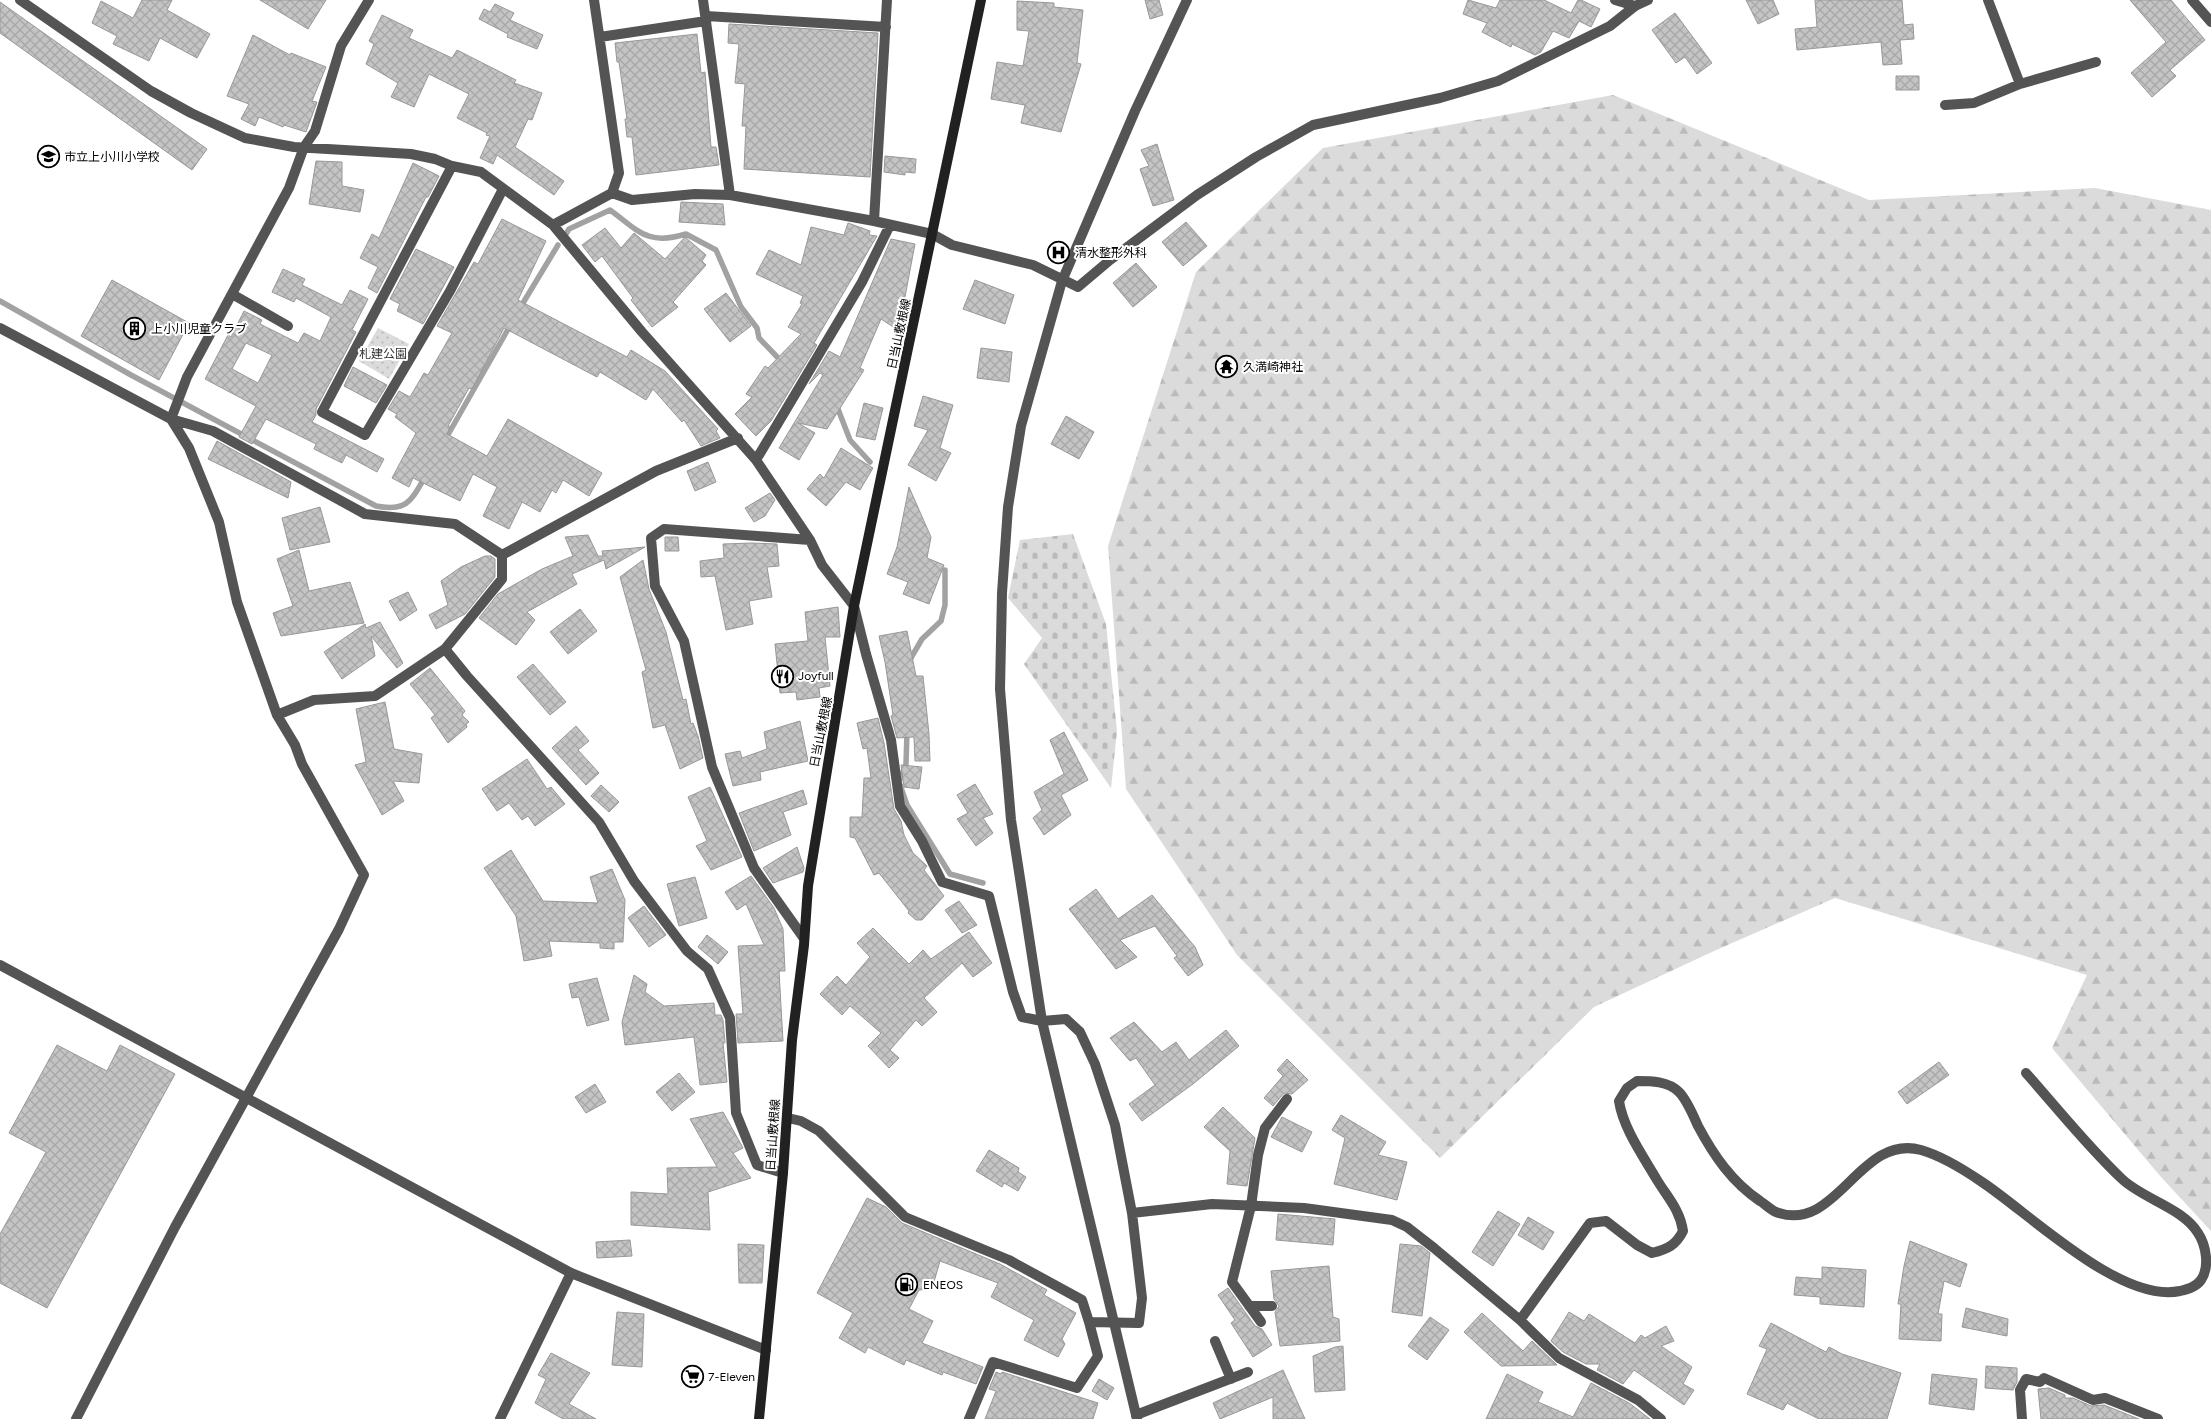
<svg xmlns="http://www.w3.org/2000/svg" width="2211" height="1419" viewBox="0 0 2211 1419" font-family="Figtree,'Noto Sans JP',sans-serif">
<defs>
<pattern id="green-dots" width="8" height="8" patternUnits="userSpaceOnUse" patternTransform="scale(1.25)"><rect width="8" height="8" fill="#dbdbdb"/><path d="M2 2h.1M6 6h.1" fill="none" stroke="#bababa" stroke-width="1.8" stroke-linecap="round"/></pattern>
<pattern id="forest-firs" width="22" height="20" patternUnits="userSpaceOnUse" patternTransform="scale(1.25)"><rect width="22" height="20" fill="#dbdbdb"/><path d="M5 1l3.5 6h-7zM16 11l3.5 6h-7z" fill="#bababa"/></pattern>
<pattern id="cemetery-stones" width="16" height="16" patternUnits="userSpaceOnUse" patternTransform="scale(1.25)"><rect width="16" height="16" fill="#dbdbdb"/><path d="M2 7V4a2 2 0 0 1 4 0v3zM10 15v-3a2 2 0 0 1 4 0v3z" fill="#bababa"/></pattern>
<pattern id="building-cross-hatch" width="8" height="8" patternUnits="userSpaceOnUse" patternTransform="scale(1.25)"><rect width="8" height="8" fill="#c4c4c4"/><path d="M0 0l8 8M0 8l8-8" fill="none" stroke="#a7a7a7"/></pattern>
</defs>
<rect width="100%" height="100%" fill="#fff"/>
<!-- green -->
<path fill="url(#green-dots)" d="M378 328 409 344 389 379 359 361Z"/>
<!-- forest -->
<path fill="url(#forest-firs)" d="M1613 95 1869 200 2095 188 2211 210V1231L2161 1177 2052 1048 2087 975 1835 898 1714 951 1594 1007 1440 1158 1237 955 1126 789 1108 546 1196 272 1323 148Z"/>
<!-- cemetery -->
<path fill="url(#cemetery-stones)" d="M1073 534 1106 624 1117 731 1111 788 1024 664 1042 638 1008 598 1020 540Z"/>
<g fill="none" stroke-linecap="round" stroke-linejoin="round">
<!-- stream -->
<path stroke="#a2a2a2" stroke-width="5.5" d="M566 234 569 229 610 210C639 231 647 246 686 234L716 250 741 307 757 328 759 338 782 362
M0 301 131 375 376 506C407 512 411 501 425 477
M520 308 558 245
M834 405 838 409 850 440 870 462
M445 440 511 324
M908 663 922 639 941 621 945 605V570
M907 731 906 764 899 782 907 805 950 874 983 883"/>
</g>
<!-- building -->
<path fill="url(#building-cross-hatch)" stroke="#989898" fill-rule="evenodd" d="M142 0H172L167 10 210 34 197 58 160 38 149 61 113 44 117 36 92 23 101 1 133 18Z
M260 0H326L308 29Z
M1145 0H1159L1163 15 1150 19Z
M1468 0 1496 8 1500 0H1544L1571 13 1578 0H1581L1600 9 1591 27 1579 21 1569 38 1553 31 1541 52 1535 55 1512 44 1511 47 1482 32 1487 23 1463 14Z
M1746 0H1773L1779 14 1758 24Z
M1815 0H1902L1904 25 1913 24 1914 39 1900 40 1902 64 1883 65 1881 42 1797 50 1795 29 1817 27Z
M2130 0H2171L2205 40 2170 70 2176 76 2152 97 2131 73 2166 42Z
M1017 1 1054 3V7L1083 10 1077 63 1081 64 1061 132 1021 123 1025 105 991 99 997 62 1023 66 1029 31 1017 30Z
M0 2 207 149 192 170 0 33Z
M495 4 514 13 510 20 543 35 537 49 507 37 508 34 479 19 484 9 490 12Z
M1675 13 1712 63 1697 74 1685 57 1676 63 1652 30Z
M382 15 413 30 409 38 452 58 457 50 516 80 514 83 542 93 532 120 528 119 515 147 564 181 554 195 497 155 493 164 480 158 490 136 486 135 487 133 457 118 469 94 429 74 414 107 391 97 398 83 366 64 374 44 369 41Z
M729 24 878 33 870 177 744 169 746 126H742L745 84 735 83 739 44 728 43Z
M697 34 701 73 705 72 711 147H716L719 165 636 175 632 137H627L625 119H627L619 62H617L615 43Z
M253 35 290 55 291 53 326 67 312 101 317 102 306 132 284 125 283 127 259 117 255 126 241 119 249 104 227 96Z
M1896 76H1919V90H1896Z
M1157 144 1174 200 1153 206 1140 169 1149 166 1141 150Z
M885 156 916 159 915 173 905 172V175L884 172Z
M316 161 342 162V186L364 190 360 212 309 204Z
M413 163 439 176 428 197H426L377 293 368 288 378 267 360 258 372 234 379 238Z
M681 202 723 204 725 225 679 222Z
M502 219 546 241 518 300 627 357 631 350 665 371 718 429 716 431 720 438 701 446 684 420 682 422 653 389 646 400 600 372 597 377 504 328 472 389 469 388 448 426 450 427 447 434 487 456 508 419 602 473 589 496 563 480 556 493 552 490 540 512 522 502 509 529 483 516 497 487 473 474 460 501 413 478 409 487 392 478 416 433 395 417 397 414 388 409 399 391 410 397 424 373 428 375 452 333 437 326 474 262 478 264Z
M1186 222 1207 246 1183 266 1162 242Z
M848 223 870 231 869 235 877 236 814 343 817 345 771 421 756 436 735 414 752 397 746 394 765 366 768 368 801 334 788 327 802 304 800 303 803 296 756 274 769 250 801 265 811 227 844 235Z
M605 228 621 248 634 233 665 259 685 237 706 255 702 261 706 265 673 302 678 307 652 327 631 300 633 298 602 256 595 262 582 245Z
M891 239 915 244 904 302 907 304 898 330 881 319 860 368 864 370 827 429 798 423 815 433 799 460 779 448 823 375 820 373 809 384 829 351 840 357Z
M416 249 454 267 423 324 397 311 400 304 390 299Z
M1136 263 1157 287 1133 307 1113 283Z
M283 269 305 279 302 285 342 305 350 290 368 299 352 330 356 332 316 409V415L312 422 384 459 377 472 346 455 342 463 314 449 316 444 266 419 252 444 239 437 256 406 205 379 228 335 231 337 244 311 262 320 260 324 298 343 304 333 320 341 331 317 296 298 294 302 272 292ZM246 343 272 355 258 383 232 369Z
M112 280 189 323 159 380 81 336Z
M975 280 1014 295 1005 324 963 309Z
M726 293 751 326 730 342 704 309Z
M981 348 1012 352 1009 382 977 378Z
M353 367 387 385 376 403 344 386Z
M923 396 953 405 940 448 951 453 936 481 908 465 928 430 914 426Z
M864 403 883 408 875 440 856 436Z
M1066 416 1094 432 1079 459 1051 444Z
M217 441 291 482 288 498 208 459Z
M841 448 873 468 860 490 846 482 826 506 807 489 820 474 824 478Z
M708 462 716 482 695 491 687 471Z
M909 487 931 537 927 558 944 565 929 604 903 594 908 582 887 574 897 547Z
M770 493 775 500 765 516 754 522 745 508Z
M320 507 330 542 290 550 282 518Z
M588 535 598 556H603L602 551 645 547 606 569 604 560 572 574 577 584 527 612 535 620 516 645 479 618 498 594 542 569 573 556 565 537Z
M665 537H678L679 551H665Z
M752 543 777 544 779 566 767 567 772 597 749 601 753 624 726 630 715 576 701 577 700 561 724 558 723 544Z
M299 550 309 591 350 582 364 623 281 636 273 613 293 606 277 559Z
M485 556H491L495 559V577L465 614 436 629 429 615 448 605 441 581 461 567Z
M643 560 649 589 666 632 683 700 686 699 691 724 693 723 698 736 703 758 680 769 665 725 653 728 642 672 646 670 620 577Z
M408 592 417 610 400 621 389 601Z
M838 607 840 637H825L830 686 819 688 820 697 797 700 796 692 780 693 775 644 808 641 805 612Z
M580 609 597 631 568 654 550 632Z
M380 622 403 663 397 668 371 636 375 656 342 679 324 652 365 624 366 628Z
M907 631 916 676H923L929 734 930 761H915L914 737 897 738 891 716 893 715 885 662 879 636Z
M533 664 566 702 550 715 517 677Z
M430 668 465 711 462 715 469 722 466 724 467 727 448 743 431 718 435 715 410 684Z
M385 702 394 749 422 754 419 783 393 781 404 801 382 815 355 765 366 762 356 709Z
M878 718 884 743 894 809 901 821 904 835 913 853 927 866 924 870 944 896 922 920H916L908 913 909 911 879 873 874 875 855 838 850 837V817H862L864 778H871L867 748 863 749 857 723Z
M800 721 808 761 760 772 761 780 733 786 725 754 740 751 742 758 767 749 764 732Z
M576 726 589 741 578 750 599 773 586 785 552 748Z
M1064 732 1088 780 1061 795 1071 815 1044 835 1033 818 1042 810 1034 792 1064 774 1050 740Z
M527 759 547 789 551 787 565 804 535 826 528 816 522 820 509 803 497 811 482 789Z
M901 765 922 767 919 789 904 787Z
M975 784 993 814 983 818 993 833 976 846 957 819 968 813 957 795Z
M601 785 619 802 609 812 591 796Z
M710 787 742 857 711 870 696 846 707 841 688 797Z
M803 790 807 804 783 812 791 835 754 851 739 813Z
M797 847 804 868 803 872 773 883 763 868Z
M511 850 543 901 598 903 590 877 612 869 625 900 623 942H614V949L600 948V943L549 941 552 956 524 961 516 916 484 868Z
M751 876 774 908 783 929 785 971H779L783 1041 738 1043 736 1014H743L738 946 764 945 746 904 737 910 725 892Z
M695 877 707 918 679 926 667 884Z
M1096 889 1118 919 1152 895 1195 947 1203 965 1188 976 1174 958 1177 956 1155 926 1120 940 1137 957 1116 969 1069 909Z
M959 901 977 925 962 933 945 910Z
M644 906 666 935 649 947 628 918Z
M873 928 909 964 923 950 931 959 969 932 992 963 973 977 962 963 924 998 937 1012 922 1026 916 1020 890 1050 899 1058 889 1068 868 1046 881 1033 850 1006 842 1015 820 994 837 976 846 985 870 957 857 943Z
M707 935 728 952 718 964 698 947Z
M634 975 647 984 645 992 664 1006 714 1003 715 1015H721L723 1020 725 1043H723L727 1082 700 1085 694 1037 625 1045 622 1022Z
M597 978 609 1020 587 1026 579 997 572 998 569 984Z
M1134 1022 1162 1052 1176 1042 1189 1060 1226 1030 1239 1046 1193 1084 1142 1121 1129 1104 1155 1085 1136 1058 1130 1061 1110 1038Z
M57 1045 107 1071 120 1045 175 1074 47 1308 0 1283V1234L46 1152 9 1133Z
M1287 1059 1308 1080 1292 1094 1284 1093 1273 1106 1264 1098 1283 1076 1277 1070Z
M1939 1062 1949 1075 1907 1104 1898 1092Z
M679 1073 695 1092 672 1111 656 1092Z
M595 1084 606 1102 586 1113 575 1097Z
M1223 1107 1255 1138 1247 1186 1227 1184 1230 1151 1204 1127Z
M723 1112 743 1148 733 1153 751 1178 708 1192 710 1230 631 1225V1192L668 1194 667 1168 717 1167 690 1119Z
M1341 1115 1386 1142 1378 1155 1407 1162 1397 1200 1334 1184 1345 1138 1332 1130Z
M1282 1117 1312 1132 1302 1152 1271 1137Z
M989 1150 1019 1168 1018 1172 1026 1177 1018 1191 1004 1183 1002 1187 976 1171Z
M867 1198 886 1207 902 1223 1000 1264 1047 1290 1044 1295 1076 1313 1062 1339 1065 1344 1058 1357 1024 1340 1034 1320 991 1297 998 1283 940 1261 932 1289 919 1290 909 1309 933 1321 922 1343 983 1367 976 1384 943 1372 942 1375 906 1360 904 1365 868 1347 865 1353 839 1338 853 1313 817 1293Z
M1498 1211 1520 1224 1493 1266 1472 1252Z
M1278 1214 1335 1219 1333 1245 1276 1240Z
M1528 1217 1554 1232 1543 1250 1518 1235Z
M630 1240 632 1256 597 1258 596 1242Z
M1910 1241 1967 1264 1960 1287 1944 1281 1938 1314H1942L1941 1341 1899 1339 1901 1304H1898L1904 1266Z
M738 1244 764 1245 762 1283H739Z
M1400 1244 1421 1246 1430 1253 1422 1316 1392 1312Z
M1329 1266 1333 1317 1339 1319 1340 1341 1280 1346 1275 1312 1279 1306 1274 1299 1271 1271Z
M1822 1267 1866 1270 1864 1307 1820 1304V1297L1794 1295 1796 1277 1822 1279Z
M1228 1288 1255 1326 1262 1329 1272 1345 1253 1357 1231 1323 1235 1320 1218 1295Z
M1966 1308 2008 1319 2007 1336 1962 1327Z
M617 1312 644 1314 642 1367 612 1365Z
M1569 1312 1584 1321 1589 1314 1635 1343 1641 1335 1645 1338 1666 1326 1674 1341 1661 1346 1692 1367 1683 1384 1694 1390 1684 1405 1634 1370 1623 1384 1597 1370 1600 1364H1586L1563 1352 1551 1341Z
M1482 1313 1523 1351 1532 1341 1557 1365 1501 1366 1464 1332Z
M1430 1317 1449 1330 1427 1360 1408 1346Z
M1771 1323 1826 1352 1829 1347 1842 1354 1901 1373 1887 1419H1819L1787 1403 1783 1410 1747 1394 1767 1349 1759 1346Z
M1343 1346 1345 1390 1315 1392 1313 1356 1335 1347Z
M551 1353 590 1373 569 1404 596 1419H563L535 1403 546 1379 538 1375Z
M1986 1366 2017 1368V1382L2013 1390 1985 1388Z
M1283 1370 1305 1419H1273V1397L1220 1419 1213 1403Z
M996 1372 1001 1374 1002 1372 1098 1403 1093 1419H985L996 1391 989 1389Z
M1507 1374 1543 1392 1538 1402 1573 1417 1591 1383 1629 1403 1650 1419H1486Z
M1932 1374 1977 1379 1974 1410 1929 1404Z
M1099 1379 1114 1388 1107 1400 1092 1391Z
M2049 1388 2065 1395V1398H2073L2091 1406 2104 1405 2139 1419H2041L2038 1389Z"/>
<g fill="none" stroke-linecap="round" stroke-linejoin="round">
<!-- minor -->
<path stroke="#545454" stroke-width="10" d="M20 0 151 91 191 113 245 138 294 147 411 154 435 159 452 166 481 172 553 225 642 332 756 460 810 540 822 565 854 606 866 654 891 740 900 806 922 841 942 882 989 896 1013 992 1022 1017 1042 1021 1066 1019 1080 1032 1095 1064 1115 1125 1132 1213 1212 1204 1304 1208 1392 1220 1407 1227 1434 1248 1520 1320 1559 1358 1638 1400 1661 1419
M703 0 730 195
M1988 0 2020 84 2096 62
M2192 0 2211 22
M706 16 886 27
M600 37 706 21
M1945 105 1974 103 2020 84
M452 166 322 412 365 435 450 291 503 189
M612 193 632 200 695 194 730 195 874 221 932 234 952 245 1033 265 1078 287 1110 260 1197 195 1256 157 1313 125 1440 98 1498 81 1610 26 1635 6
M874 221 887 0
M553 225 612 193 619 173 594 0
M232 294 288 326
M0 328 171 419 213 431 365 514 455 524 502 555
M171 419 187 377 289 188 304 147 315 131 341 46 369 0
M756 460 862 282 890 225
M445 649 467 676 599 822 634 881 687 951 708 969 730 1018 736 1113 757 1165 783 1173
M277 715 314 700 375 696 445 649 502 579V555L656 471 738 438
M803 937 754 868 712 767 684 641 655 586 651 538 664 529 810 540
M788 1118 801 1121 819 1131 905 1217 1009 1260 1082 1300 1089 1322
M1249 1306H1272
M1520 1320 1590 1223 1606 1221 1637 1245 1652 1253C1668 1249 1676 1245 1683 1231 1680 1210 1668 1198 1657 1180 1643 1156 1623 1128 1619 1101L1627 1088 1637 1081C1651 1081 1668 1081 1679 1092 1687 1100 1693 1115 1698 1126 1714 1156 1732 1182 1760 1201 1765 1204 1771 1210 1776 1212 1837 1235 1859 1133 1921 1150 1942 1156 1963 1169 1982 1182 2029 1213 2121 1304 2180 1291 2188 1289 2196 1287 2201 1280 2210 1267 2206 1245 2198 1233 2183 1208 2143 1199 2122 1179 2088 1147 2058 1109 2026 1073
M1261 1322 1232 1282 1251 1206 1258 1155 1265 1128 1287 1099
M1215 1341 1231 1379
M1136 1415 1248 1372
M76 1419 175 1227 339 929 364 875 302 764 295 745 277 715 237 602 219 522 189 448 171 419
M500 1419 571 1273
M969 1419 993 1362 1077 1388 1098 1356 1089 1322 1139 1323 1142 1298 1132 1213
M2022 1419 2020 1390 2026 1379 2040 1382 2044 1378 2093 1400 2105 1398 2158 1419"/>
<!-- tertiary -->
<path stroke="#545454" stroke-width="10" d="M1615 0 1635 6 1648 0
M0 965 571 1273 766 1350
M1137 1419 1042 1021 1011 820 1000 689 1002 593 1008 507 1021 426 1062 281 1135 111 1187 0"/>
<!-- secondary -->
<path stroke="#212121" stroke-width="10" d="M759 1419 783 1173 792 1040 804 945 808 886 854 606 981 0"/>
</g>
<!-- icons -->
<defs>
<symbol id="school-ring" viewBox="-11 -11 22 22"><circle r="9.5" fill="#fff" stroke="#000" stroke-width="1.5"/><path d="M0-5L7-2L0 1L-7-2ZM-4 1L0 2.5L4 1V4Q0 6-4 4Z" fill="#000"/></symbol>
<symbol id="hospital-ring" viewBox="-11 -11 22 22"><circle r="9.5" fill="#fff" stroke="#000" stroke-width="1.5"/><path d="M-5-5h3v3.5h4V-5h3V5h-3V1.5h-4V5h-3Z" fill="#000"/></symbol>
<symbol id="building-ring" viewBox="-11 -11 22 22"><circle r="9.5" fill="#fff" stroke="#000" stroke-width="1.5"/><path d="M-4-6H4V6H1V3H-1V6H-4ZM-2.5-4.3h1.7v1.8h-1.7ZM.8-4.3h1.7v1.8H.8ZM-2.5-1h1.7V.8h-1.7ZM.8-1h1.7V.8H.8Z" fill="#000"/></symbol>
<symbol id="temple-ring" viewBox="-11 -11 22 22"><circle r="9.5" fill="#fff" stroke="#000" stroke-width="1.5"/><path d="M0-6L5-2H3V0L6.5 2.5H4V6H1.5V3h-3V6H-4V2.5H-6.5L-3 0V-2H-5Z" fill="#000"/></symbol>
<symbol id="restaurant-ring" viewBox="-11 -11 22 22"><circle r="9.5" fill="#fff" stroke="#000" stroke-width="1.5"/><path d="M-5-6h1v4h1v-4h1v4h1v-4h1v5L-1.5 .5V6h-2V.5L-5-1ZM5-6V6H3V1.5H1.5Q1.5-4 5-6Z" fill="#000"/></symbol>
<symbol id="fuel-ring" viewBox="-11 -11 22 22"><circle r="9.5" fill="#fff" stroke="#000" stroke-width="1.5"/><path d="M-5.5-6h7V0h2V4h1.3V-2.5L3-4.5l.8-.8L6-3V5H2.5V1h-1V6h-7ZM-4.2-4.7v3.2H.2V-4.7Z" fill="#000"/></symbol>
<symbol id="supermarket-ring" viewBox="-11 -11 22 22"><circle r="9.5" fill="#fff" stroke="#000" stroke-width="1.5"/><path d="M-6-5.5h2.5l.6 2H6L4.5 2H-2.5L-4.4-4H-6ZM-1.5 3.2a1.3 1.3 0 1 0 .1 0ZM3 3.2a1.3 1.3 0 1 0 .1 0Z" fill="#000"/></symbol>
</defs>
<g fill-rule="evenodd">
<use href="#school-ring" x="36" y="144" width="25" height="25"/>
<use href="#hospital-ring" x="1046" y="240" width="25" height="25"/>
<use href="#building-ring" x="122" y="316" width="25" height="25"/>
<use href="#temple-ring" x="1214" y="354" width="25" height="25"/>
<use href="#restaurant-ring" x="770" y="664" width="25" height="25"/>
<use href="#fuel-ring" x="894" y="1272" width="25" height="25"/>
<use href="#supermarket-ring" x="680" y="1364" width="25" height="25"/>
</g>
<g text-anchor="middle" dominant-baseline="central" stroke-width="4" stroke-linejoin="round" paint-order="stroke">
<!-- poi labels -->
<g font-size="12" fill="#000" stroke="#fff" text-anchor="start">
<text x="64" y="157">市立上小川小学校</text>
<text x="1075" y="253">清水整形外科</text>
<text x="151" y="329">上小川児童クラブ</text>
<text x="1243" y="367">久満崎神社</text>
<text x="798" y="676">Joyfull</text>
<text x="923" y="1285">ENEOS</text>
<text x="708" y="1377">7-Eleven</text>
</g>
<!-- street labels -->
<g font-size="12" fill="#000" stroke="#fff">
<text transform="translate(899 334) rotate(-78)">日当山敷根線</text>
<text transform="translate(821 732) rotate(-79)">日当山敷根線</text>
<text transform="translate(773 1135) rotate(-86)">日当山敷根線</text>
</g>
<!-- park labels -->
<g font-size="12" fill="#323232" stroke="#fff">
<text x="383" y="354">札建公園</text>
</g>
</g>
</svg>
